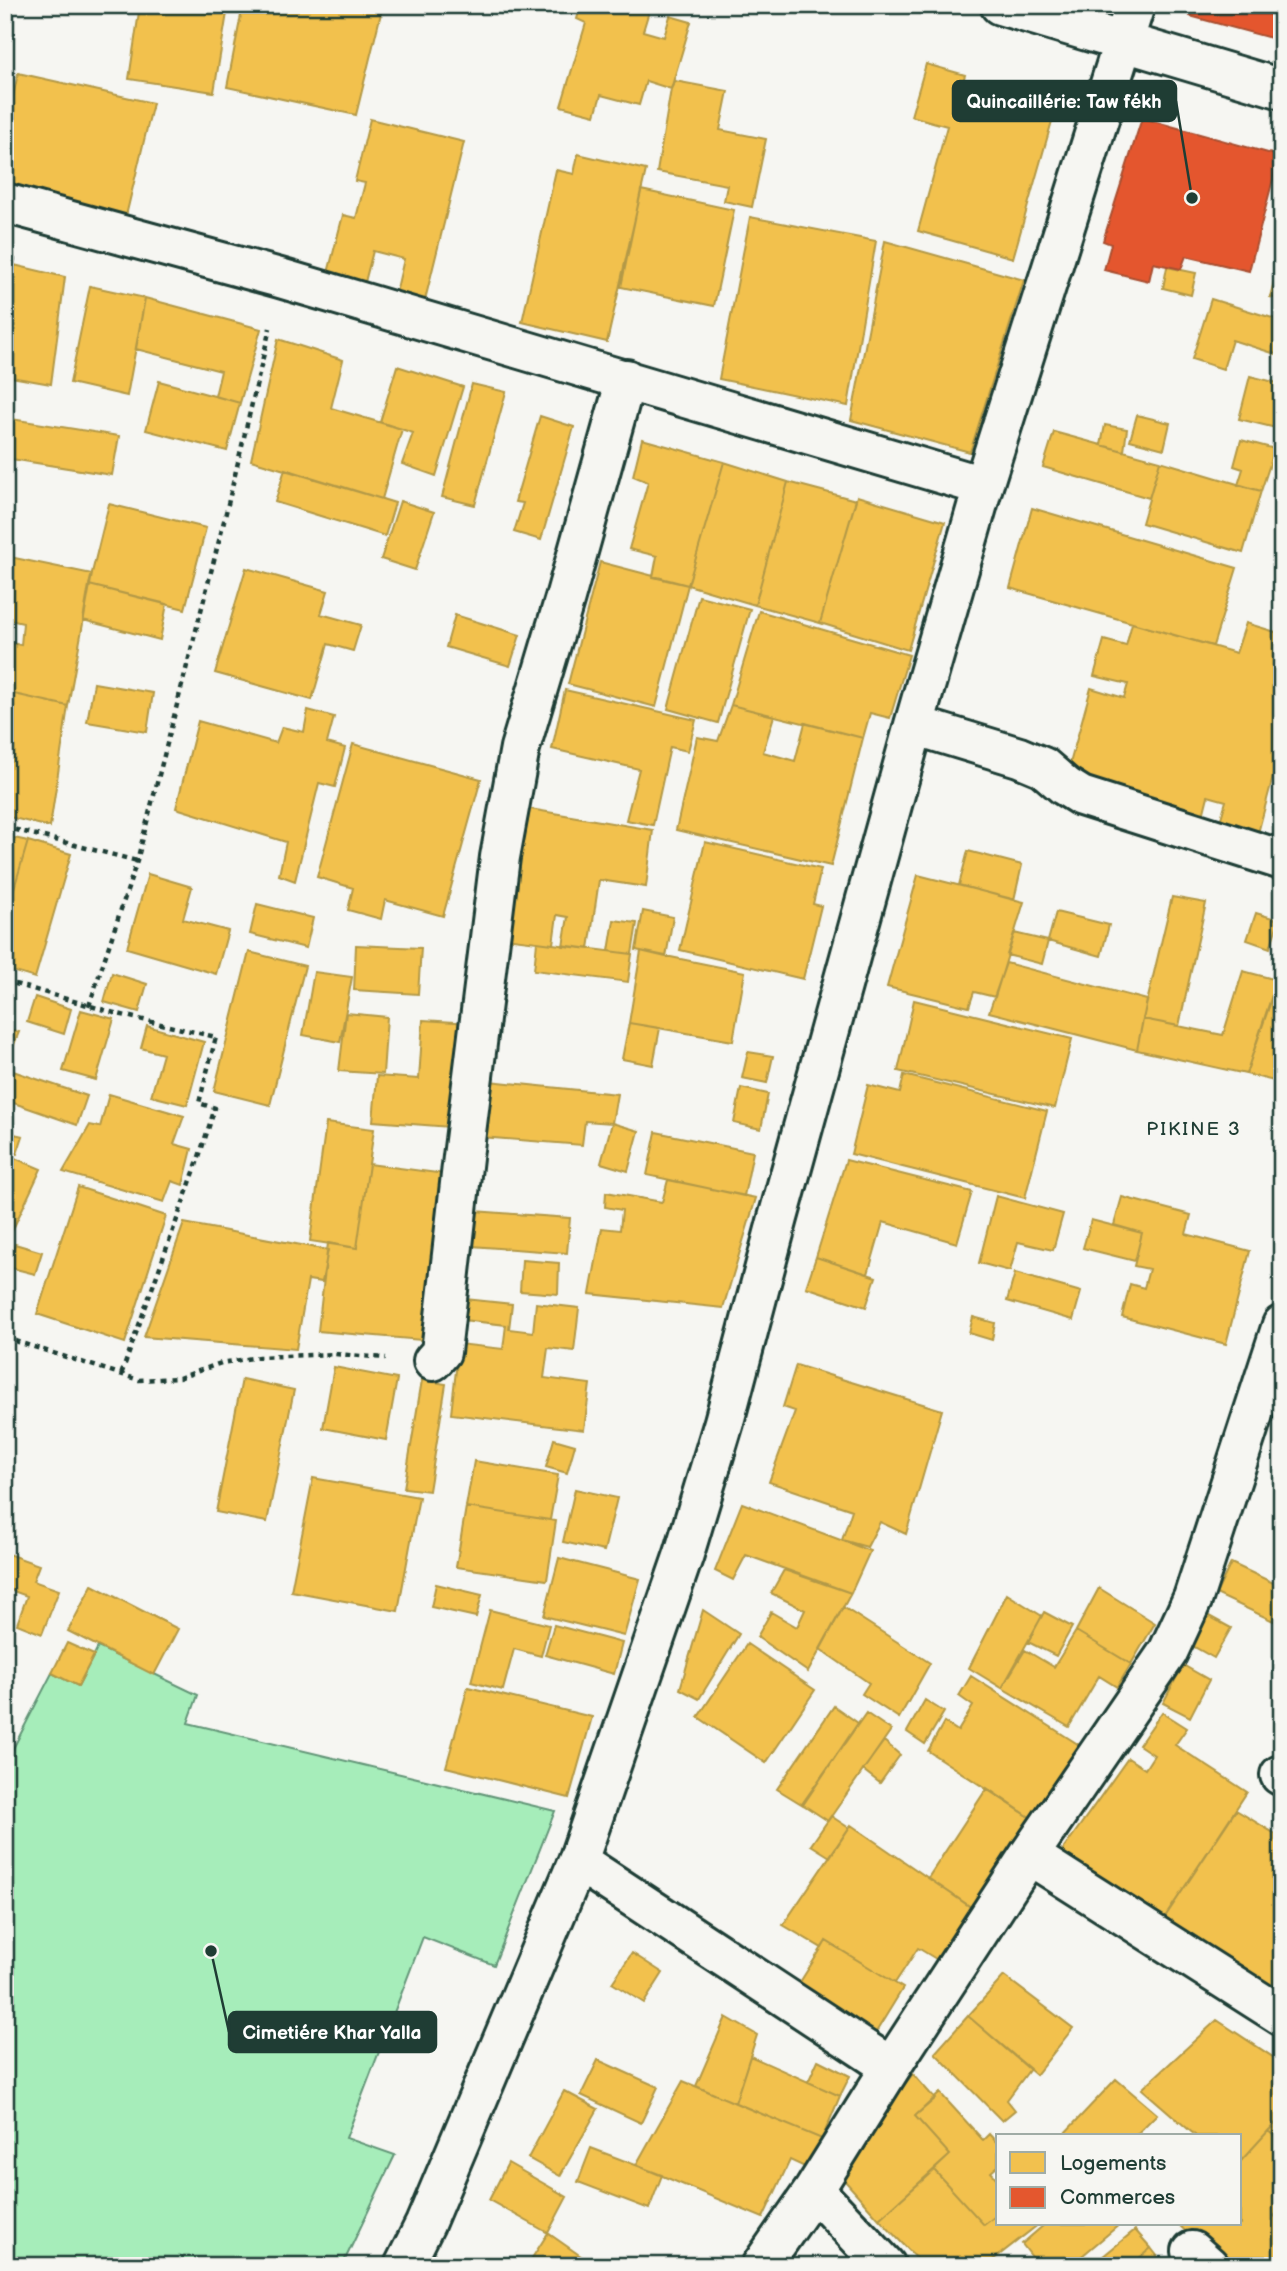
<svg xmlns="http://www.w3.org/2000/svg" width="1287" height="2271" viewBox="0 0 1287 2271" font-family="'Balsamiq Sans',sans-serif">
<rect width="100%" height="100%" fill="#f6f6f2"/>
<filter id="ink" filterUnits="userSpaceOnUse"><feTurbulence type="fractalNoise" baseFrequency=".0143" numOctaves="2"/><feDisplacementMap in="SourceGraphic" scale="14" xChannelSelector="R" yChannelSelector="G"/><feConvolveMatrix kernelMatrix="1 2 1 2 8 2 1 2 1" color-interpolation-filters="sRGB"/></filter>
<g filter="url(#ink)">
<!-- green -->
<path fill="#a6edba" stroke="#629577" stroke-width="2" d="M98 1647 198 1695 188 1723 555 1811 494 1965 423 1937 346 2138 395 2155 342 2266H5V2244L7 2242 5 2240V1764L52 1673 78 1686Z"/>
<!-- homes -->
<path fill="#f2c14e" stroke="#b39946" stroke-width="2" d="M140 5H216L228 7 214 92 129 79Z
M243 5H383L356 115 227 87Z
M581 5H642L650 8 643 31 664 37 670 16 691 22 671 89 646 81 639 105 601 95 595 115 561 106 586 23 577 19Z
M926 64 965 75 959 95 1052 121 1013 258 918 231 947 126 911 116Z
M18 73 153 103 125 220 5 189V135Z
M675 81 728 91 720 130 766 139 752 207 724 201 727 185 657 172 671 89Z
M370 119 464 142 425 300 396 293 404 259 373 251 365 282 328 273 343 215 356 218 365 183 355 181Z
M578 154 646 170 607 342 522 322 556 170 574 174Z
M641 190 734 210 714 306 621 287Z
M750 217 876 241 848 406 719 379Z
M885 241 1024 280 970 452 851 420Z
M1282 251V300L1270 297Z
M14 265 65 277 51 384 5 376V316Z
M1167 267 1196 273 1191 295 1163 288Z
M90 286 145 298 127 396 70 383Z
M145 298 261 329 240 403 215 396 221 371 136 349Z
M1211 299 1282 321V356L1232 340 1223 369 1192 359Z
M278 339 343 360 331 408 402 429 382 499 251 460Z
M397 366 463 387 436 476 402 464 413 433 380 422Z
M1250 376 1282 384V405L1276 428 1239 419Z
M159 381 240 403 227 451 146 430Z
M472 384 506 392 475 505 442 497Z
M1137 415 1170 423 1164 449 1130 440Z
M540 416 574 427 541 540 514 532 523 503 515 502Z
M5 418 119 436 112 475 11 459 9 474H5Z
M1105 425 1127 429 1124 451 1101 445Z
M1054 432 1160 461 1149 498 1043 467Z
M642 439 724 462 688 585 653 577 657 556 629 549 648 482 633 476Z
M1241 440 1275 449 1261 491 1238 485 1243 469 1234 466Z
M1160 461 1261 491 1243 553 1142 523Z
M724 462 788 482 755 605 688 585Z
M285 469 395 503 385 536 275 502Z
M788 482 856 500 820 623 755 605Z
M857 496 945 522 908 650 820 623Z
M400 501 434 512 415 570 381 559Z
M109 504 206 528 185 609 89 585Z
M1032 508 1237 568 1213 646 1010 588Z
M5 556 92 574 68 706 5 692V642L21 645 23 623 5 619Z
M600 562 688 585 656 707 568 684Z
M246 568 328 591 321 614 361 625 353 651 328 644 312 700 215 673Z
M89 585 167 604 160 640 83 620Z
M699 596 750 609 718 723 668 709Z
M759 611 909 655 890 718 870 713 863 738 731 705Z
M455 615 520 635 510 666 446 647Z
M1132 623 1236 653 1246 623 1282 634V776L1274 773 1257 837 1219 825 1226 801 1208 796 1202 820 1066 778 1091 688 1124 698 1128 684 1094 676 1104 640 1126 646Z
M94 683 153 693 147 732 87 722Z
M565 690 696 720 688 751 670 747 653 825 626 820 639 769 552 749Z
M5 692 68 706 50 827 5 816Z
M731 705 774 716 763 752 795 761 805 723 863 738 831 866 676 830 697 737 718 741Z
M308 710 334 717 327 743 345 748 335 787 319 783 295 881 279 875 286 842 176 808 198 721 276 743 282 727 304 732Z
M353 744 481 779 443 916 385 900 381 919 348 910 353 888 317 877Z
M530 809 653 830 646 887 599 880 589 949 563 946 568 917 557 915 553 944 504 938Z
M5 836 28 841 5 919Z
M28 841 71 854 35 978 5 969V919Z
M705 842 821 869 813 904 821 906 803 979 680 950Z
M968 851 1022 865 1014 900 959 885Z
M148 874 192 887 183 919 228 931 216 974 127 948Z
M918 875 1024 902 995 997 974 992 969 1007 887 987Z
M1172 897 1206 903 1179 1026 1143 1019Z
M257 904 313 918 306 948 250 934Z
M643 911 673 917 666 957 636 950Z
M1056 912 1109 925 1101 956 1048 941Z
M1256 913 1279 920 1270 948 1247 940Z
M614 920 637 923 632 954 609 951Z
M1014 933 1048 941 1042 964 1007 955Z
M537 942 632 954 628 982 534 970Z
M356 945 421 948 418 994 354 990Z
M641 951 745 972 733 1041 629 1023Z
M249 952 305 966 270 1105 214 1091Z
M1006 963 1147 1000 1137 1050 989 1012Z
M1282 969V1083L1246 1074Z
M1243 971 1277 980 1246 1074 1137 1050 1143 1019 1223 1035Z
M314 972 352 977 340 1042 303 1035Z
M112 973 147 984 139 1012 104 1002Z
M35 997 71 1009 64 1034 27 1022Z
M914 1000 1072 1039 1055 1108 898 1071Z
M81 1010 114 1019 96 1080 63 1071Z
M346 1013 387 1017 383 1074 339 1071Z
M423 1020 470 1023 463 1128 373 1121 377 1076 419 1079Z
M629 1023 660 1028 653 1065 622 1059Z
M147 1026 204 1042 187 1105 151 1096 163 1054 141 1048Z
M5 1028 19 1032 5 1067Z
M748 1052 773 1056 767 1083 742 1078Z
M10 1070 87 1096 77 1125 5 1100V1084Z
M904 1075 1047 1111 1025 1198 851 1154 868 1085 900 1093Z
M489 1081 617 1094 612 1123 585 1121 582 1145 481 1137Z
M741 1088 768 1094 761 1129 734 1123Z
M109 1094 184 1116 174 1144 192 1149 183 1185 172 1181 164 1202 63 1172 90 1125 100 1127Z
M326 1123 374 1129 357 1248 310 1241Z
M612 1123 639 1131 628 1171 601 1163Z
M5 1132 23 1136 17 1154 5 1149Z
M656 1132 753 1152 744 1196 647 1175Z
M10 1156 41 1169 5 1246V1167Z
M846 1160 972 1192 957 1243 883 1222 868 1274 816 1257Z
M369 1164 453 1175 433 1341 318 1331 328 1243 357 1248Z
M668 1180 756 1198 723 1308 590 1294 602 1228 620 1230 622 1210 605 1207 606 1192 662 1202Z
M78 1187 166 1216 125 1343 37 1314Z
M996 1196 1063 1214 1053 1250 1018 1242 1010 1271 979 1263Z
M1122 1197 1191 1215 1186 1234 1250 1251 1226 1344 1122 1317 1130 1284 1144 1288 1149 1269 1134 1266 1142 1233 1114 1225Z
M474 1211 570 1218 567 1253 472 1246Z
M1091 1220 1142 1233 1135 1261 1083 1248Z
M184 1223 328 1250 322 1282 308 1280 296 1349 144 1337Z
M15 1244 42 1252 35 1274 8 1267Z
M816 1257 876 1277 866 1307 806 1287Z
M522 1260 559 1263 558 1294 520 1291Z
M1015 1273 1081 1292 1073 1320 1007 1301Z
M465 1299 512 1304 509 1329 533 1332 536 1303 579 1308 574 1351 548 1348 544 1378 590 1384 584 1430 451 1414 459 1344 503 1349 506 1325 463 1320Z
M973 1317 995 1323 992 1340 969 1333Z
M796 1365 942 1410 906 1534 880 1522 867 1547 842 1540 852 1510 769 1482 795 1411 783 1407Z
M334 1367 397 1379 386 1440 323 1428Z
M242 1379 294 1390 267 1522 216 1512Z
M422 1380 446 1384 429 1491 404 1488Z
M554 1439 575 1445 567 1473 546 1467Z
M474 1461 558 1475 550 1520 466 1507Z
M313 1478 419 1497 398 1611 291 1591Z
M575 1489 617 1498 604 1551 563 1542Z
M742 1503 870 1551 851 1593 746 1555 733 1580 715 1571Z
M466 1507 556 1521 547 1580 456 1567Z
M5 1553 39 1565 33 1581 59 1590 42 1634 17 1624 27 1596 5 1588Z
M559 1558 640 1579 624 1636 544 1616Z
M1231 1563 1282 1587V1625L1216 1594Z
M784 1570 851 1593 808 1672 757 1637 771 1612 797 1627 805 1610 771 1593Z
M436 1584 482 1595 476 1617 431 1607Z
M92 1585 178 1629 154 1675 68 1631Z
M1099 1588 1155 1623 1131 1664 1076 1631Z
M1007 1594 1042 1616 1002 1688 969 1668Z
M843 1607 930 1663 899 1718 862 1694 869 1683 820 1649Z
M490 1610 549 1625 541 1656 514 1649 503 1690 471 1682Z
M703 1610 739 1634 699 1699 680 1689Z
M1044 1612 1072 1627 1056 1656 1028 1642Z
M1207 1615 1231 1628 1214 1658 1191 1645Z
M554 1625 622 1643 614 1674 545 1655Z
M1076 1631 1131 1664 1117 1687 1099 1676 1069 1727 1002 1688 1025 1650 1054 1667Z
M67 1643 94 1655 78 1686 52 1673Z
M747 1644 815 1690 766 1763 698 1717Z
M1183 1665 1209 1680 1190 1717 1163 1703Z
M971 1676 1084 1748 1031 1818 928 1751 944 1722 958 1731 973 1706 959 1696Z
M468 1687 592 1717 569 1798 446 1767Z
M925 1700 944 1712 925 1744 907 1732Z
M834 1706 858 1723 803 1805 777 1789Z
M1162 1712 1187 1728 1175 1745 1247 1792 1159 1926 1057 1858 1128 1758 1145 1769 1154 1755 1139 1745Z
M866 1713 891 1730 828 1821 802 1804Z
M884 1741 900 1755 880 1783 863 1770Z
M987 1788 1031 1818 971 1907 928 1878Z
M1236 1810 1282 1838V1976L1269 2000 1159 1926Z
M831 1816 849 1828 830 1857 811 1845Z
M851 1825 979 1913 946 1965 918 1948 895 1983 826 1941 822 1948 783 1925Z
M826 1941 903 1988 873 2037 795 1990Z
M632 1953 663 1973 644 2003 612 1983Z
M1004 1976 1073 2028 1036 2075 968 2016Z
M968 2016 1030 2069 1007 2100 1015 2110 1002 2121 935 2053Z
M726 2017 757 2035 735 2103 696 2086Z
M1217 2020 1282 2063V2116L1240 2162V2136H1196L1142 2089Z
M750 2056 840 2096 822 2139 735 2103Z
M598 2060 658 2087 641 2123 581 2095Z
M818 2060 850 2076 840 2096 808 2082Z
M913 2074 935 2099 915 2116 950 2155 879 2219 836 2171Z
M1116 2079 1157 2114 1135 2136H1062Z
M683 2081 822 2139 809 2169 790 2160 763 2218 636 2165Z
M564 2091 598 2109 560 2176 528 2158Z
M940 2093 983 2140 989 2134 998 2144V2166L991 2172 998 2180V2214L984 2225 934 2170 950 2155 915 2116Z
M1282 2116V2142L1268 2131Z
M1268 2131 1282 2142V2208L1274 2216 1282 2222V2266H1223L1181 2227 1184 2224H1240V2162Z
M591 2148 662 2175 649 2209 578 2182Z
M508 2163 567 2197 548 2233 489 2200Z
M934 2170 984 2225 998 2214V2224H1039L985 2266H924L879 2219Z
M1045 2224H1120L1070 2266H1039L1022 2244Z
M1135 2230 1151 2248 1130 2266H1091Z
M548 2233 595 2266H527Z
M1151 2248 1165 2266H1130Z"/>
<!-- shops -->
<path fill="#e4572e" stroke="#a94f30" stroke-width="2" d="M1193 5H1282V41L1190 16Z
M1142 118 1279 156 1249 271 1186 256 1181 269 1153 263 1149 281 1104 270 1111 244 1103 241Z"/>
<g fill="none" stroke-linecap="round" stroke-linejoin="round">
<defs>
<path id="street" d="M1000 5 1282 89
M5 203 280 278 983 486
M914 725 1019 757 1043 767 1065 786 1081 796 1282 860
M433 1361 441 1352 463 1157 500 857 520 748 565 598 626 379
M1280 1775 1282 1776
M1029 1855 1282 2016
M578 1861 891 2067
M814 2190 886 2266
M1192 2251 1209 2266
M404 2266 425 2224 578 1861 684 1554 724 1422 778 1218 914 725 983 486 1135 5
M761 2266 814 2190 891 2067 1029 1855 1168 1652 1193 1598 1282 1325"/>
</defs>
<!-- street casing -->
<use href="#street" stroke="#1f3d34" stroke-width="44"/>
<!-- path -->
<path stroke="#1f3d34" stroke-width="4.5" stroke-dasharray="5 5" stroke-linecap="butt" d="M5 291 14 258
M5 827 137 861
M5 981 118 1014 216 1037 199 1103 215 1108 194 1172 121 1375
M89 1006 137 861 223 525 270 328
M5 1338 139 1380 179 1378 221 1363 259 1357 335 1354 386 1358"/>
<!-- street -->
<use href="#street" stroke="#f6f6f2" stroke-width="38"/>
</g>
</g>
<g text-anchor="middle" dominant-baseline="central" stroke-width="7" stroke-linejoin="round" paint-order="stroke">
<!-- neighbourhood labels -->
<g font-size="19" letter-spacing="2" fill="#1f3d34" stroke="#f6f6f2">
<text x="1194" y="1129">PIKINE 3</text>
</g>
</g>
<!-- callouts -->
<path fill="none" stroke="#1f3d34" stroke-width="2.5" d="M1192 198L1176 101M211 1951L229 2032"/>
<g fill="#1f3d34" stroke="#f6f6f2" stroke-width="2.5">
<circle cx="1192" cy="198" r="7"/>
<circle cx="211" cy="1951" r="7"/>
</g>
<g fill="#1f3d34" stroke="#1f3d34" stroke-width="2.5">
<rect x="953" y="81" width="223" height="40" rx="7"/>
<rect x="229" y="2012" width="207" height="40" rx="7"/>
</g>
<g font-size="19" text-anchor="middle" font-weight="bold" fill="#fff">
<text x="1064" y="108">Quincaillérie: Taw fékh</text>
<text x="332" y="2039">Cimetiére Khar Yalla</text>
</g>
<!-- margin -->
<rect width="1287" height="2271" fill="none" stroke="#f6f6f2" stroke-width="28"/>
<rect x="14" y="14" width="1259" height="2243" fill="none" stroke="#1f3d34" stroke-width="2.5" filter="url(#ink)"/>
<!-- legend -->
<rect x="996" y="2134" width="245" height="91" fill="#f6f6f2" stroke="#a0aca6" stroke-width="2"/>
<rect x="1010" y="2152" width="35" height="21" fill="#f2c14e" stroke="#a0aca6" stroke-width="2"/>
<text x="1060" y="2170" font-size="21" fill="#1f3d34">Logements</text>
<rect x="1010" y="2187" width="35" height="21" fill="#e4572e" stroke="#a0aca6" stroke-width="2"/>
<text x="1060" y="2204" font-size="21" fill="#1f3d34">Commerces</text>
</svg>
